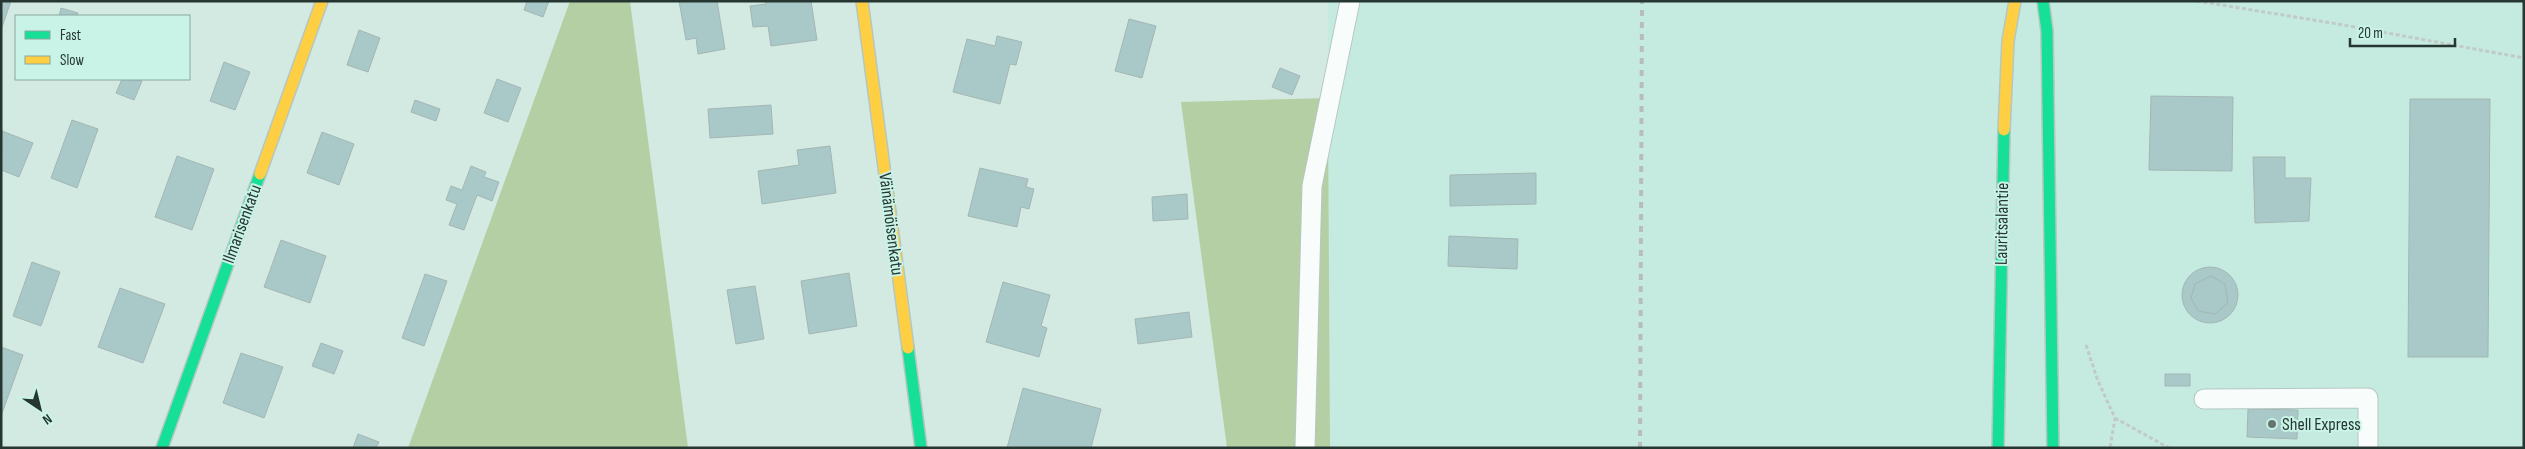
<svg xmlns="http://www.w3.org/2000/svg" width="2525" height="449" viewBox="0 0 2525 449" font-family="'Sofia Sans Condensed',sans-serif">
<rect width="100%" height="100%" fill="#d3eae3"/>
<!-- built -->
<path fill="#c5ebe0" d="M1328 1H2524V448H1330Z"/>
<!-- forest -->
<path fill="#b4cfa3" d="M570 1H630L688 448H408Z
M1328 98 1330 448H1227L1181 102Z"/>
<!-- building -->
<path fill="#a8c9c7" stroke="#a4b6b4" d="M1 1H11L1 30Z
M527 1H549L543 17 524 10Z
M679 1H717L725 49 698 54 696 38 686 40Z
M765 1H811L817 40 771 46 768 26 753 27 750 6 766 4Z
M61 8 78 13 77 16H59Z
M1129 19 1156 26 1142 78 1115 71Z
M359 30 380 38 368 72 347 65Z
M997 36 1022 42 1016 65 1010 64 1000 104 953 92 967 39 995 46Z
M224 62 250 72 235 110 210 101Z
M1280 68 1300 76 1292 95 1272 87Z
M122 79 142 81 134 100 116 93Z
M497 79 521 88 508 122 484 113Z
M2151 96 2233 97 2232 171 2149 170Z
M2410 99H2490L2488 357H2408Z
M415 100 440 109 436 121 411 112Z
M771 105 773 134 710 138 708 109Z
M72 120 98 129 77 188 51 178Z
M2 131 33 143 19 177 1 170Z
M322 132 354 144 339 185 307 173Z
M830 146 836 193 762 204 758 171 799 165 797 150Z
M177 156 214 169 192 230 155 217Z
M2253 157H2285V178H2311L2309 221 2255 223Z
M471 166 486 172 484 177 499 182 492 201 477 195 464 230 449 225 457 204 446 200 451 186 462 190Z
M980 168 1028 179 1026 187 1034 189 1029 209 1021 207 1017 227 968 216Z
M1536 173V204L1450 206V175Z
M1187 194 1188 219 1153 221 1152 197Z
M1449 236 1518 239 1517 269 1448 266Z
M281 240 326 256 310 303 264 287Z
M32 262 60 272 41 326 13 316Z
M2182 295a28 28 0 1 1 56 0a28 28 0 1 1-56 0Z
M849 273 857 326 809 334 801 281Z
M425 274 447 281 424 346 402 338Z
M2211 276 2225 284 2228 303 2215 314 2198 311 2191 298 2195 284Z
M1003 282 1050 295 1041 326 1047 328 1039 357 986 342Z
M755 286 764 339 736 344 727 290Z
M120 288 165 304 143 363 98 347Z
M1189 312 1192 337 1138 344 1135 319Z
M321 343 343 351 334 374 312 366Z
M1 347 23 355 1 416Z
M241 353 283 367 264 418 223 403Z
M2165 374H2190V386H2165Z
M1023 388 1101 409 1091 448H1007Z
M2248 409 2298 410 2297 439 2247 437Z
M358 434 379 442 376 448H353Z"/>
<g fill="none" stroke-linecap="round" stroke-linejoin="round">
<defs>
<path id="lane" d="M2204 399 2368 398V448
M1305 448 1312 186 1350 1"/>
<path id="fast" d="M2043 1 2047 31 2053 448
M908 348 921 448
M162 448 260 174
M1998 448 2004 130"/>
<path id="slow" d="M862 1 908 348
M2004 130 2008 41 2015 1
M260 174 322 1"/>
</defs>
<!-- lane casing -->
<use href="#lane" stroke="#b5c7c2" stroke-width="21"/>
<!-- fast casing -->
<use href="#fast" stroke="#b5c7c2" stroke-width="14"/>
<!-- slow casing -->
<use href="#slow" stroke="#b5c7c2" stroke-width="14"/>
<!-- path -->
<path stroke="#c1cac6" stroke-width="3" stroke-dasharray="4 2.5" stroke-linecap="butt" d="M2197 1 2338 24 2524 58
M2086 345 2098 381 2115 418 2110 448
M2115 418 2169 448"/>
<!-- lane -->
<use href="#lane" stroke="#f8fcfb" stroke-width="19"/>
<!-- fast -->
<use href="#fast" stroke="#16e098" stroke-width="11"/>
<!-- slow -->
<use href="#slow" stroke="#ffcf43" stroke-width="11"/>
<!-- rail -->
<path stroke="#b8bdbc" stroke-width="4" stroke-dasharray="6 6" stroke-linecap="butt" d="M1640 448 1642 1"/>
</g>
<!-- markers -->
<circle fill="#637670" stroke="#caf3e7" stroke-width="2" cx="2272" cy="424" r="5"/>
<g text-anchor="middle" dominant-baseline="central" stroke-width="4" stroke-linejoin="round" paint-order="stroke">
<!-- street labels -->
<g font-size="18" fill="#263732" stroke="#caf3e7">
<text transform="translate(242 224) rotate(-70)">Ilmarisenkatu</text>
<text transform="translate(891 224) rotate(83)">Väinämöisenkatu</text>
<text transform="translate(2002 224) rotate(-89)">Lauritsalantie</text>
</g>
<!-- poi labels -->
<g font-size="18" fill="#263732" stroke="#caf3e7" text-anchor="start">
<text x="2282" y="424">Shell Express</text>
</g>
</g>
<!-- border -->
<rect width="2525" height="449" fill="none" stroke="#263732" stroke-width="5"/>
<!-- legend -->
<rect x="15" y="15" width="175" height="65" fill="#caf3e7" stroke="#88a89f"/>
<rect x="25" y="31" width="25" height="8" fill="#16e098" stroke="#88a89f"/>
<text x="60" y="40" font-size="15" fill="#263732">Fast</text>
<rect x="25" y="56" width="25" height="8" fill="#ffcf43" stroke="#88a89f"/>
<text x="60" y="65" font-size="15" fill="#263732">Slow</text>
<!-- north arrow -->
<g transform="translate(40 409) rotate(145)" stroke="#caf3e7" stroke-width="4" paint-order="stroke">
<path d="M0-4L9 19L0 12L-9 19Z" fill="#263732"/>
<text y="-8" font-size="14" font-weight="bold" text-anchor="middle" fill="#263732">N</text>
</g>
<!-- scale -->
<path d="M2350 38v8h105v-8" fill="none" stroke="#263732" stroke-width="2.5"/>
<text x="2358" y="38" font-size="15" fill="#263732" stroke="#caf3e7" stroke-width="4" paint-order="stroke">20 m</text>
</svg>
